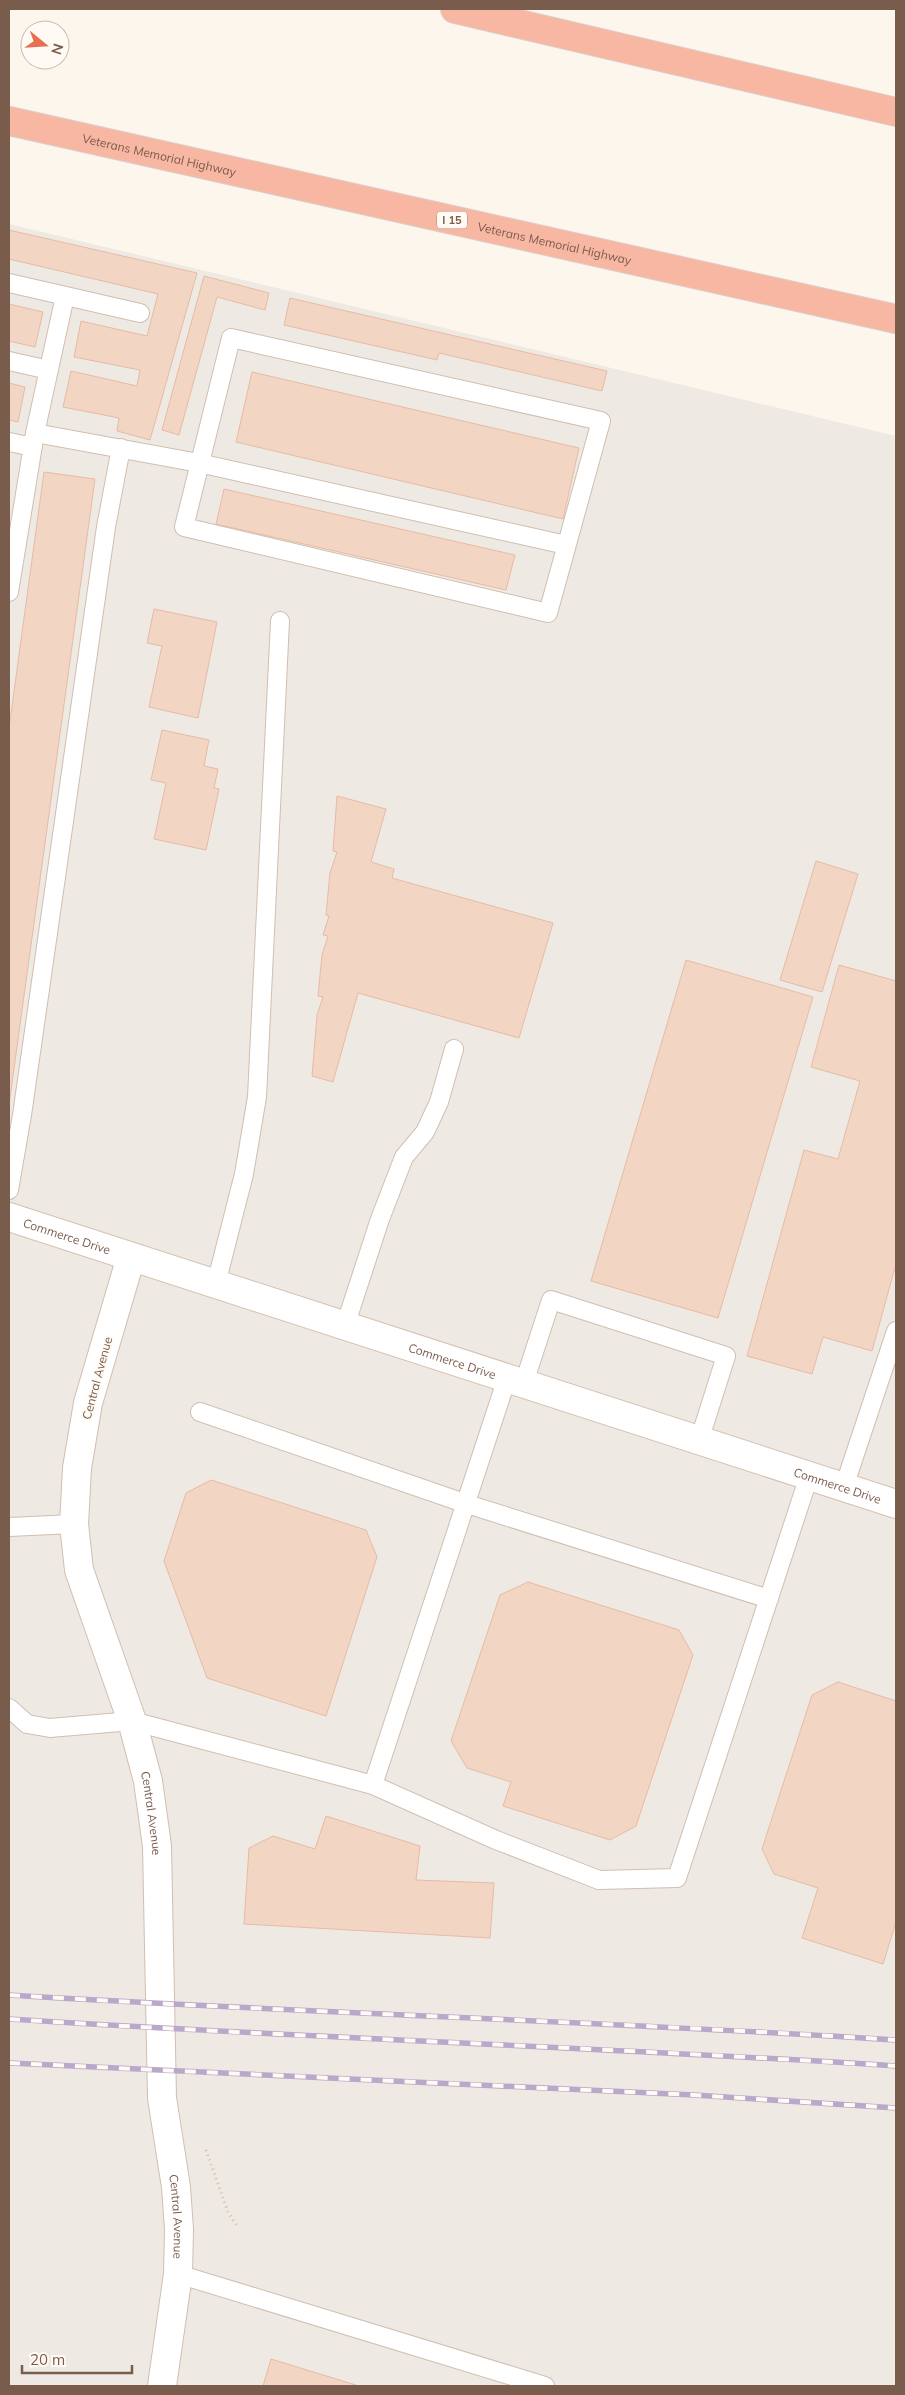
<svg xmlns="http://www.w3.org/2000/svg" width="905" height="2395" viewBox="0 0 905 2395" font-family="Mulish,sans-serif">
<rect width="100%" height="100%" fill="#fdf6ec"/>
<!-- industrial -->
<path fill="#efe9e4" d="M9 224 896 436V2386H9Z"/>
<!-- building -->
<path fill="#f3d5c3" stroke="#e6bba3" d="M9 230 197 273 150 440 117 431 119 418 63 407 71 371 137 386 140 370 74 357 81 321 147 336 158 294 9 259Z
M204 276 269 293 265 310 217 297 179 435 162 430Z
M290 298 607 371 602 391 439 353 437 360 284 325Z
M9 304 43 312 35 347 9 341Z
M252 372 579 448 563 519 236 442Z
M9 383 25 387 18 422 9 420Z
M44 472 95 479 9 1105V728Z
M224 489 515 555 506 590 216 524Z
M154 609 217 622 198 718 149 707 162 646 147 643Z
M162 730 209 740 204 766 218 769 214 788 219 789 206 850 154 839 166 783 151 780Z
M337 796 386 809 371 862 394 869 392 878 553 923 519 1038 358 993 333 1082 312 1076 317 1015 323 997 318 996 322 955 328 936 323 935 329 916 326 915 330 873 337 852 333 851Z
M816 861 858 874 822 992 780 980Z
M686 960 813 997 718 1318 591 1281Z
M839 965 896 981V1264L872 1351 823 1337 812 1374 747 1356 804 1150 838 1159 860 1081 811 1067Z
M211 1480 366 1530 377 1557 326 1716 207 1678 164 1561 186 1493Z
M528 1582 679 1630 693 1655 636 1826 610 1840 503 1806 511 1782 467 1768 451 1741 500 1595Z
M838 1682 896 1701V1922L883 1964 802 1938 818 1888 774 1874 762 1849 812 1695Z
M326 1816 420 1846 416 1880 494 1883 490 1938 244 1924 249 1848 273 1836 315 1849Z
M271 2359 359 2386H263Z"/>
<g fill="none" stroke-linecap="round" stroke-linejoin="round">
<defs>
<path id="lane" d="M9 283 140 313
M231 338 601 421 548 613 184 527Z
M9 361 49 370
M35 433 65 296
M9 442 33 447
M9 592 35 433 199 463 566 545
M9 1190 22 1115 106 527 121 448
M216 1284 244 1174 257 1097 280 621
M345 1326 380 1219 404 1157 425 1132 439 1102 454 1049
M524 1383 551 1300 726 1356 699 1441
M200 1412 467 1504 769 1599
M844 1487 896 1331
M9 1527 74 1524
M9 1708 27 1724 50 1728 132 1721 373 1785 507 1378
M373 1785 496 1840 599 1880 677 1878 809 1476
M178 2274 545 2386"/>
<g id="street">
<path id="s1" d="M131 1257 88 1403 77 1468 74 1524 79 1570 132 1721 148 1781 157 1846 162 2098 176 2187 179 2229 178 2274 162 2386"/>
</g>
<g id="secondary">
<path id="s2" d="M9 1217 896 1504"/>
</g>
<g id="highway">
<path d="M455 9 896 112"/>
<path id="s3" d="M9 121 896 319"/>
</g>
</defs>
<!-- lane casing -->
<use href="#lane" stroke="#d1beb0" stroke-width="20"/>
<!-- street casing -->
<use href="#street" stroke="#d1beb0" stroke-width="30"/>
<!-- secondary casing -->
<use href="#secondary" stroke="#d6c0b0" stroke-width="30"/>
<!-- highway casing -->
<use href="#highway" stroke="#dad1cd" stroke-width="30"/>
<!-- path -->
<path stroke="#d9b8a5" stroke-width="3" stroke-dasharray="1 4" stroke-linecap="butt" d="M206 2150 228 2212 237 2226"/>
<!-- lane -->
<use href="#lane" stroke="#fff" stroke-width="18"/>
<!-- street -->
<use href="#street" stroke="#fff" stroke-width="28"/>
<!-- secondary -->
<use href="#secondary" stroke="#fff" stroke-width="28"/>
<!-- highway -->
<use href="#highway" stroke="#f7b7a3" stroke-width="28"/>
<defs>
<path id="rail" d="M9 1995C304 2013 601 2021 896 2040
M9 2019C304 2038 601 2047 896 2066
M9 2063 694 2095 896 2108"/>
</defs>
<!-- rail casing -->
<use href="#rail" stroke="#b9a8c9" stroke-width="5.5"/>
<!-- rail -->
<use href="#rail" stroke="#fffaf3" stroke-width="4" stroke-dasharray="11" stroke-linecap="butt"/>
</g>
<g text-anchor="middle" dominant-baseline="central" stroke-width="4" stroke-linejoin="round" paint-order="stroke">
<!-- shield labels -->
<rect fill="#fffaf3" stroke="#a28b7f" stroke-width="1" x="437" y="211.5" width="30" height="17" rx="4"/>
<g font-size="11" font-weight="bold" fill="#7a5c4d">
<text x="452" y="220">I 15</text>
</g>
<!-- street labels -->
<g font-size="12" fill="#7a5c4d" stroke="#fffaf3">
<text stroke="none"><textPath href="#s3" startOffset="154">Veterans Memorial Highway</textPath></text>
<text stroke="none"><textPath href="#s3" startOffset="559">Veterans Memorial Highway</textPath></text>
<text stroke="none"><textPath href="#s2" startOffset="61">Commerce Drive</textPath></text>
<text stroke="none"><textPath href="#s2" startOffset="466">Commerce Drive</textPath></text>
<text transform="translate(97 1378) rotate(-75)">Central Avenue</text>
<text stroke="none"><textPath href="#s2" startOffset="871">Commerce Drive</textPath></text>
<text stroke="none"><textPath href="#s1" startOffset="575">Central Avenue</textPath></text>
<text stroke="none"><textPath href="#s1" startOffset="980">Central Avenue</textPath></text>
</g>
</g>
<!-- border -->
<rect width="905" height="2395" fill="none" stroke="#7a5c4d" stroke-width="20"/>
<!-- north arrow -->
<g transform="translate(45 45) rotate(108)"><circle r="24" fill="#fffaf3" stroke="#cabbb1"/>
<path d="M0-4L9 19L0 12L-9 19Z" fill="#e76f51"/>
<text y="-8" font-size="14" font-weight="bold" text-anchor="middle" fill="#7a5c4d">N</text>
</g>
<!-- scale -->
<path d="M22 2365v8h110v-8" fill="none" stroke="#7a5c4d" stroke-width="2.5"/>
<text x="30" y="2365" font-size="15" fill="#7a5c4d" stroke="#fffaf3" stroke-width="4" paint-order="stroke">20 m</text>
</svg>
